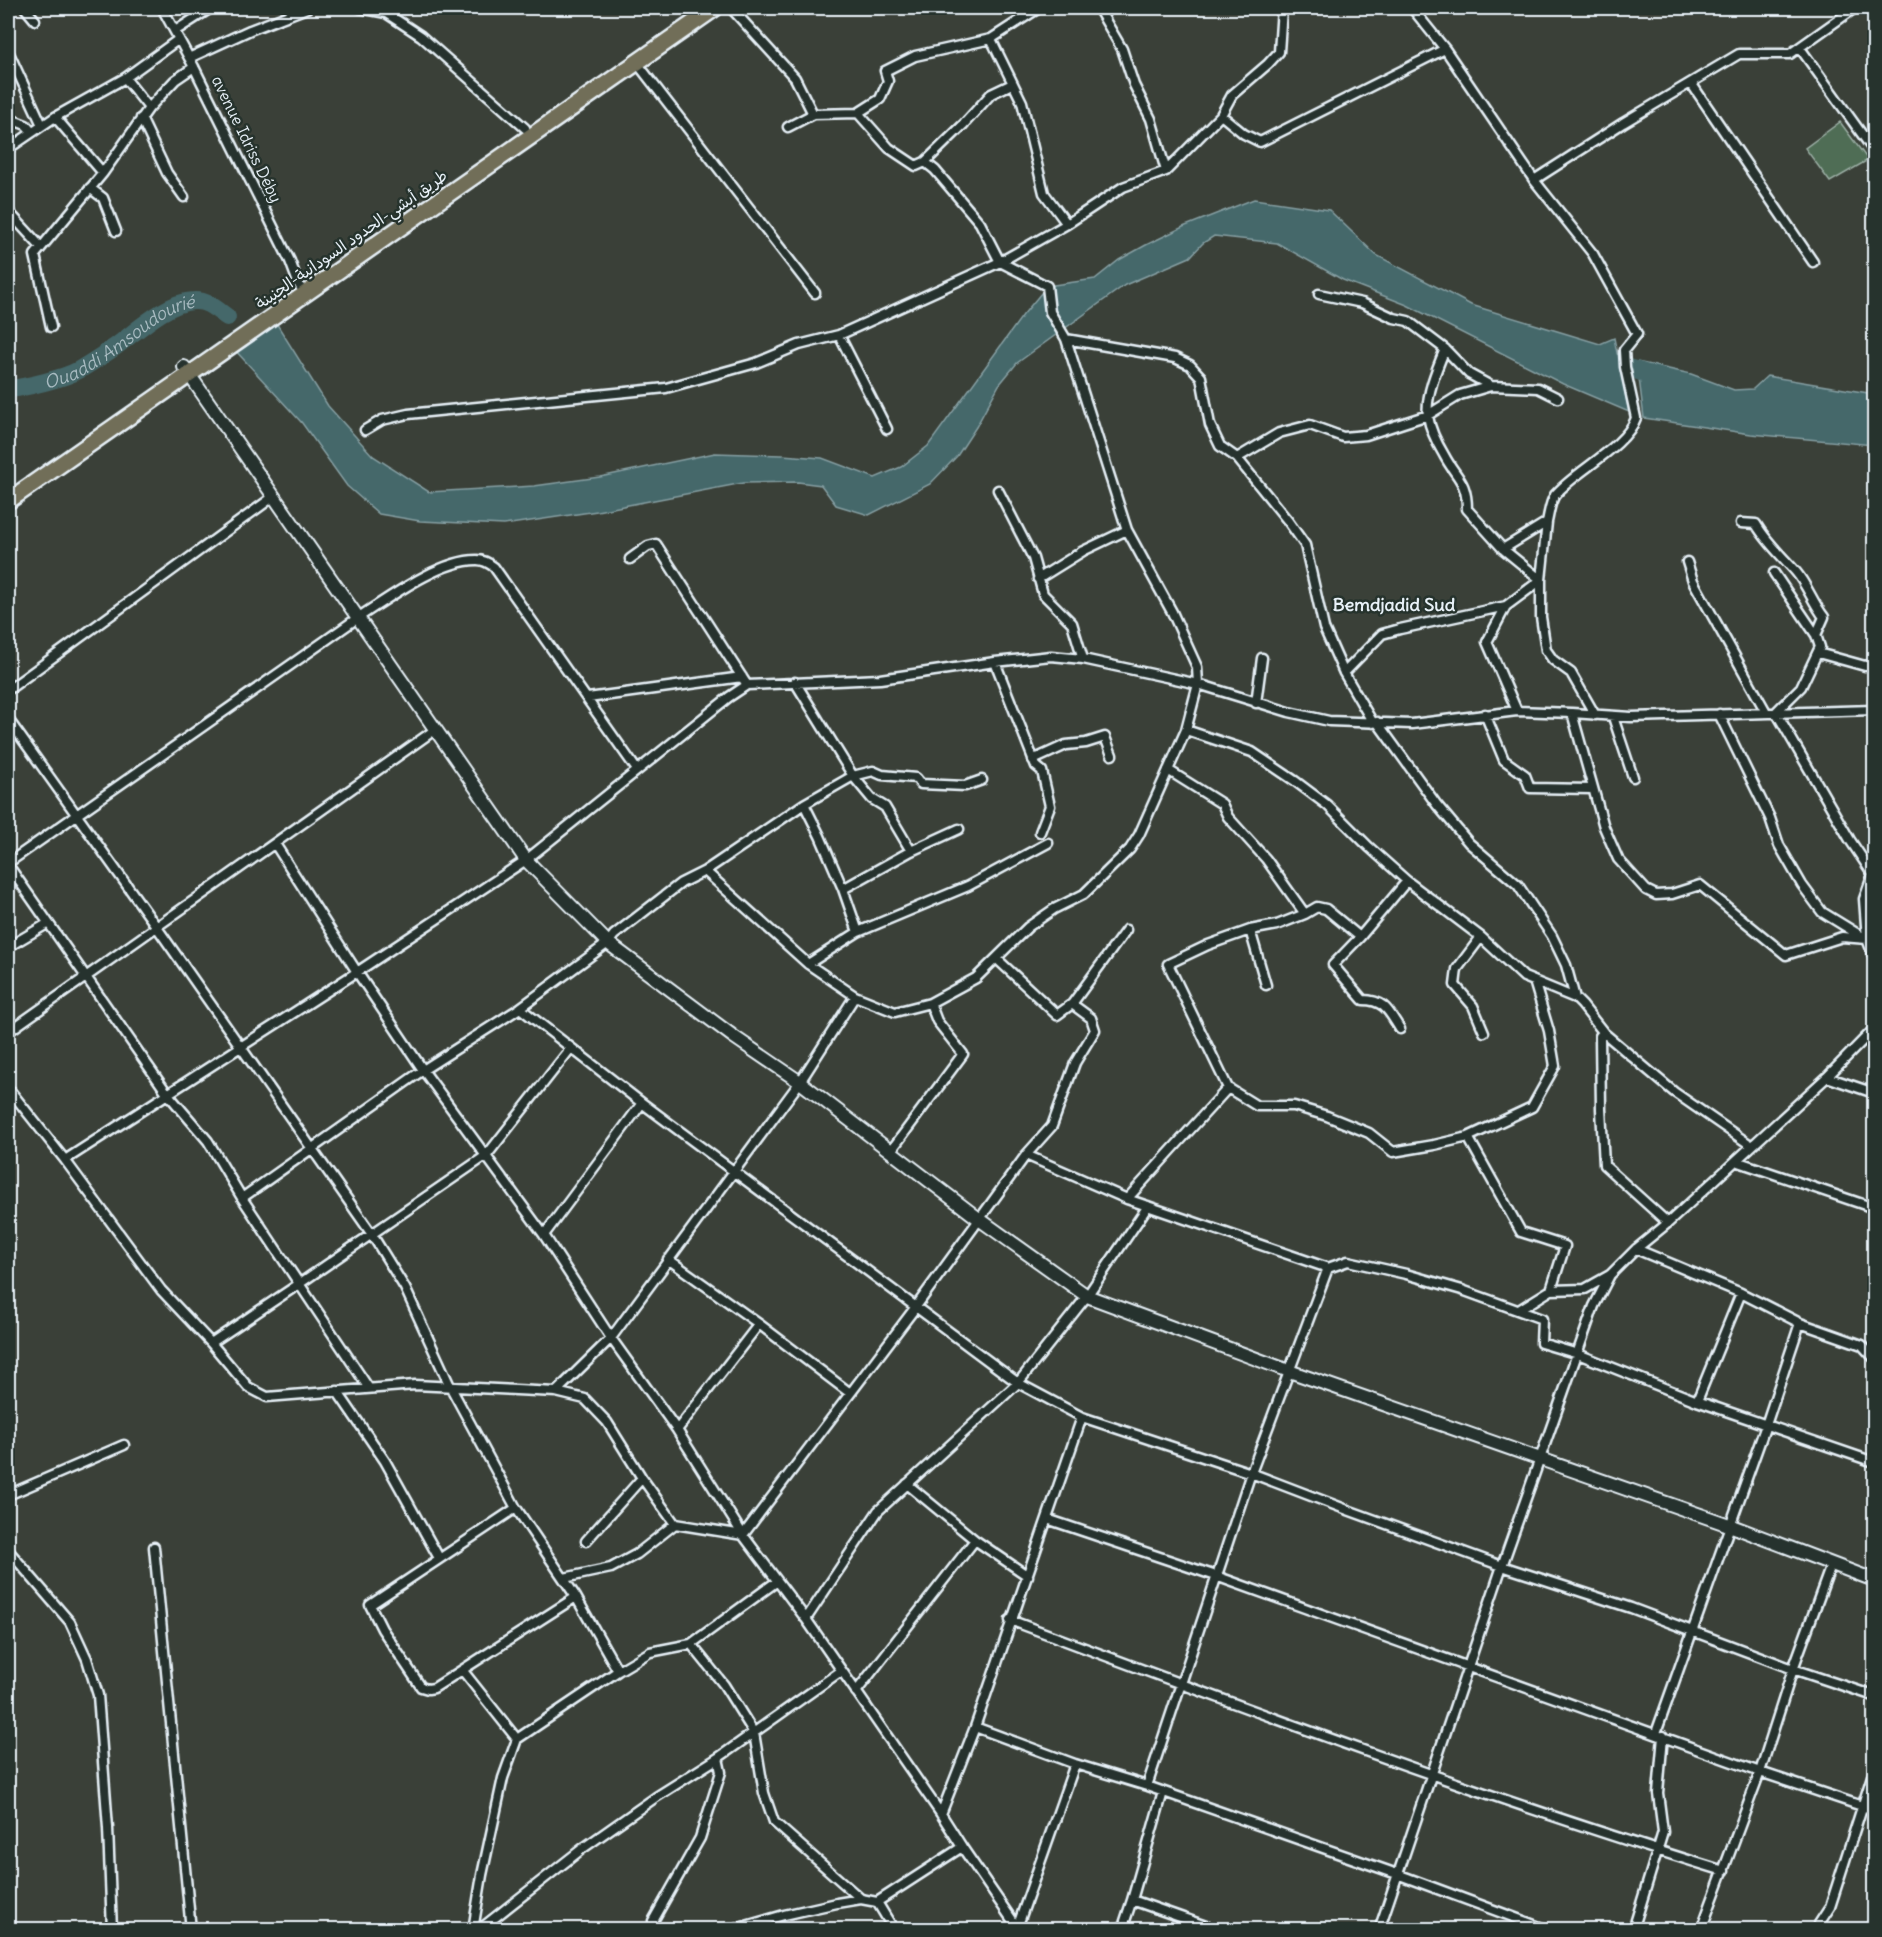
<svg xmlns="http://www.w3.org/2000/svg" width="1882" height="1937" viewBox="0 0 1882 1937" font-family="Delius,'Playpen Sans Arabic',sans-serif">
<rect width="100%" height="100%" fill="#3a4038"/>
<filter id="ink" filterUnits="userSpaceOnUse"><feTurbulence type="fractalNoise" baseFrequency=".0167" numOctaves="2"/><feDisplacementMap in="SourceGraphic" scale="12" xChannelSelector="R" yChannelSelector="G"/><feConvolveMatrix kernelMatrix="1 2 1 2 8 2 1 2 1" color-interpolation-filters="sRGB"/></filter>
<g filter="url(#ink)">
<!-- green -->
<path fill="#506d55" stroke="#9cafa6" stroke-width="1.5" d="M1840 122 1868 160 1830 182 1805 148Z"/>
<!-- water -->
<path fill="#45686b" stroke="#869fa3" stroke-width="1.5" d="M1254 199 1329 210 1376 255 1471 305 1600 344 1614 338 1629 412 1563 384 1407 305 1343 280 1277 243 1214 236 1203 243 1190 257 1125 285 1017 363 999 385 976 427 957 456 930 484 869 515 836 505 821 485 798 482 743 483 597 511 504 525 420 521 379 514 347 486 302 423 235 350 275 321 328 406 373 456 429 492 534 486 600 477 715 453 782 455 822 458 875 478 901 467 928 446 1023 315 1047 286 1095 279 1119 260 1146 245 1183 227Z
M1637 362 1691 374 1734 390 1753 389 1767 376 1874 394V445L1751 434 1644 418Z"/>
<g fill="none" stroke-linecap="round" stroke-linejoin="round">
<!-- river -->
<g stroke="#45686b" stroke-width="18">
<path d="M1607 361 1660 378"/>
<path id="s1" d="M8 389C24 388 65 378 79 370 91 363 103 355 115 347 136 332 166 302 194 301 207 300 217 310 227 317"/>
</g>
<defs>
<path id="street" d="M25 8 35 20
M162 8 194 67 290 261 299 285 304 293
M360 8 386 13
M383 8 386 13 421 36 525 128
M731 8 795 78 813 114 858 113 889 148 916 166 925 162 963 125 991 94 1012 84
M1098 8 1122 49 1134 85 1151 119 1166 171
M1412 8 1445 49 1534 180 1593 254 1637 334 1624 350 1625 367 1636 418C1626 447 1575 471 1555 495 1550 502 1549 514 1547 522L1503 549
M200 15 211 8
M175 31 200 15 202 8
M991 39 1022 102 1044 193 1067 224
M1800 48 1874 151
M8 51 42 125
M189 58 250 30 307 8
M637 63 815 293
M125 78 149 108
M1691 83 1813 262
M858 113 880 99 888 81 885 71 915 56 991 39 1039 8
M1221 115 1244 134 1260 142 1445 49
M55 117 103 173
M8 118 26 125 32 132
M141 118 167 173 184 197
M788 127 813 114
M8 149 55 117 125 78 179 39
M1534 180 1623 123 1739 54H1790L1855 8
M90 188 103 198 116 231
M8 211 41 247
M1319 294 1362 303 1394 318 1408 321 1445 349 1469 374 1491 386
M51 327 35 255 103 173 149 108 175 80 194 67
M839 335 887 429
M1066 339 1175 358 1190 365 1201 377 1210 425 1220 446 1237 458 1288 521 1305 545 1324 628 1344 673 1373 723
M1445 349C1437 368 1425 397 1428 416 1430 429 1438 445 1444 455 1456 478 1467 480 1467 509L1503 549 1541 580 1506 606 1487 642 1517 711
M365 430 382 420 408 414 666 388 756 363 799 345 839 335 1000 262 1067 224 1123 187 1166 171 1221 115 1232 95 1268 64 1279 52 1282 8
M1237 458 1279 433 1310 425 1343 437 1366 435 1428 415 1460 395 1491 386 1538 388 1558 398
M1874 461V462
M998 490 1033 558 1043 594 1072 623 1083 659
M1547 522 1541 580V617L1546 650 1553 660 1571 673 1595 715
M1741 523 1756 524C1767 543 1782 556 1796 572 1807 585 1813 603 1824 617L1816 635
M630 559 648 546 656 544 747 685
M1687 562 1693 581 1766 712
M1774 573 1816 635 1820 647 1801 687 1776 712 1850 840 1874 876
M1038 579 1083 551 1127 530
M1818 653 1865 666 1874 664
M995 662 1036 766 1042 771 1050 806 1040 832
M1344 673 1382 634 1400 629 1506 606
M795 682 853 776 872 799 885 807 911 851
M8 690 273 497
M588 698 742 677
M1256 703 1262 658
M1572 713 1604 827 1618 859 1646 890 1656 895 1672 894 1700 885 1786 955 1842 937 1867 939 1874 957
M1485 714 1504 760 1525 775 1530 788 1593 789
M1719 714 1770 818 1779 845 1802 885 1822 912 1866 939
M1613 717 1633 777
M8 719 156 926 371 1233 405 1288 450 1386 516 1508 370 1605 382 1629 421 1687 428 1689 434 1688 576 1597
M1377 722 1437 805 1469 843 1518 885 1552 936 1566 965 1575 998
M1186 730 1252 752 1295 781 1327 805 1369 847 1407 881 1481 937 1524 977 1575 998 1582 1005 1604 1033 1674 1092 1752 1146
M1033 760 1066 745 1086 743 1105 737 1112 755
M1168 770 1222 804 1228 817 1266 859 1305 914 1317 907 1326 909 1360 937 1407 881
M804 804 820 836 843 889 911 851 959 829
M275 844 357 972 423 1070 544 1235 611 1338 677 1430 743 1535 806 1619 941 1814 962 1847 1019 1930
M8 863 359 617C390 597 440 560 477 560 484 560 489 563 494 567L637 770
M8 865 167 1093 208 1141 242 1198 368 1387
M705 871 808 964 855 996 895 1012 930 1003 976 978 1028 927 1054 909 1084 894 1130 849 1139 835 1186 730 1198 684 1197 667 1172 612 1127 530 1066 339 1050 312 1047 286 1000 262 980 223 935 170 925 162
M843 889 858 932
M1305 914 1277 925 1250 930 1208 945 1168 964 1228 1088 1257 1106H1294L1327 1116 1369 1133 1393 1152 1434 1145 1468 1137 1521 1232 1565 1246 1551 1290
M1250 930 1266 985
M1360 937 1333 965 1363 1000C1385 1000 1389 1012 1400 1029
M1481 937 1457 969 1455 985 1473 1006 1484 1032
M1867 939 1864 899 1873 874
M8 947 47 924
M997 959 1057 1015 1072 1004 1126 930
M808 964 858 932 968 886 1048 843
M520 1008 642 1103 1018 1383 1082 1417 1251 1473 1345 1509 1502 1566 1631 1608 1793 1669 1874 1696
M8 1032 436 729
M1604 1033 1600 1036 1601 1109 1604 1165 1668 1223
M1827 1077 1874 1093
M8 1088 65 1160 161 1290 211 1343 248 1387 267 1397 415 1385 556 1392 585 1399 607 1422 642 1478 675 1524
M1468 1137 1532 1107 1555 1066 1549 1031 1534 981
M890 1152 963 1054 937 1021 930 1003
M1026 1155 1052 1126 1075 1063 1095 1030 1091 1018 1072 1004
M65 1160 357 972 526 860 729 697 747 685 880 679 995 662 1051 656 1083 659 1198 684 1289 712 1329 721 1412 724 1517 711 1572 713 1631 717 1874 710
M1736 1161 1874 1208
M242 1198 423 1070 520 1008 608 943 614 935 681 883 705 871 804 804 853 776 873 771 882 775 916 778 921 784 965 786 982 780
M1127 1199 1228 1088
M544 1235 642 1103
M1636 1249 1741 1293 1800 1323 1862 1345 1874 1358
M668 1259 759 1324 850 1393
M1519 1310 1551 1290 1585 1289 1610 1275 1636 1249 1668 1223 1827 1077 1874 1029
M211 1343 299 1284 487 1155 571 1048
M337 1391 385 1461 439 1558
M556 1392 611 1338 800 1082 855 996
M1697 1401 1741 1293
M677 1430 759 1324
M907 1484 975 1540
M8 1495 124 1445
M516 1508 576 1597 618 1671
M1047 1519 1216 1576 1760 1772 1874 1810
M586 1541 642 1478
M154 1547 191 1930
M8 1550 70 1622 87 1659 98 1695 108 1828 112 1930
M564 1578 611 1568 637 1554 675 1524 743 1535 915 1308 1026 1155 1127 1199 1328 1268 1348 1261 1406 1274 1462 1290 1542 1319 1541 1343 1578 1354 1697 1401 1874 1462
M806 1619 878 1511 1018 1383 1087 1296 1148 1206
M1010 1620C1247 1709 1483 1797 1724 1871
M691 1644 724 1685 754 1733 764 1793 774 1822 861 1899
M463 1671 517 1739
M856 1692 975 1540 1028 1576
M975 1727 1075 1764 1147 1786 1397 1874 1548 1930
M1656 1733 1766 1425 1800 1323
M1147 1786 1251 1473 1328 1268
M941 1814 975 1727 1082 1417
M1132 1900 1163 1792
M877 1902 894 1930
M653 1921 700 1838 721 1772 718 1758
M1017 1928 1075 1764
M473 1930 482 1875 503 1778 517 1739 618 1671 650 1652 691 1644 776 1582
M479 1930 582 1849 656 1797 718 1758 841 1671
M732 1930 784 1915 837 1903 861 1899 877 1902 962 1847
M1122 1930 1132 1900 1217 1930
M1379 1930 1502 1566 1594 1306 1610 1275
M1633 1930 1663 1832 1658 1793 1663 1736
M1701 1930 1760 1772 1793 1669 1831 1565
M1815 1930 1830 1907 1874 1770"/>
<path id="secondary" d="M184 367 526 860 608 943 734 1037 800 1082 979 1219 1087 1296 1289 1371 1729 1525 1874 1580"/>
<path id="highway" d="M8 501 715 8"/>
</defs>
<!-- street casing -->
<use href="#street" stroke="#e8f1f8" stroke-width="13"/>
<!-- secondary casing -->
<use href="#secondary" stroke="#e8f1f8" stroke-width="16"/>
<!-- highway casing -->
<use href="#highway" stroke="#e8f1f8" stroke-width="20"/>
<!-- street -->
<use href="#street" stroke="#26332d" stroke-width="8"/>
<!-- secondary -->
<use href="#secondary" stroke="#26332d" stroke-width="12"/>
<!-- highway -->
<use href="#highway" stroke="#716e59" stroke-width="15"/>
</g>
</g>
<g text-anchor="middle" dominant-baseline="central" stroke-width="5" stroke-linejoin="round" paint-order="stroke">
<!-- street labels -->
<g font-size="16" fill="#e8f1f8" stroke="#26332d">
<text transform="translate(247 139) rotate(64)">avenue Idriss Déby</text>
<text transform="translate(351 239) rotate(-35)">طريق أبشي-الحدود السودانية-الجنينة</text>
</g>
<!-- water labels -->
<g font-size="18" font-style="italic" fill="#a7bac0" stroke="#26332d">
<text stroke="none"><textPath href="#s1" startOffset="123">Ouaddi Amsoudourié</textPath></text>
</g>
<!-- neighbourhood labels -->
<g font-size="18" font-weight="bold" fill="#e8f1f8" stroke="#26332d">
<text x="1394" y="604">Bemdjadid Sud</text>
</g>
</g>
<!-- margin -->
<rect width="1882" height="1937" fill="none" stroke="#26332d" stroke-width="30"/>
<rect x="15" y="15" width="1852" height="1907" fill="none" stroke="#e8f1f8" stroke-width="2" filter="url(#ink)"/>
</svg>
